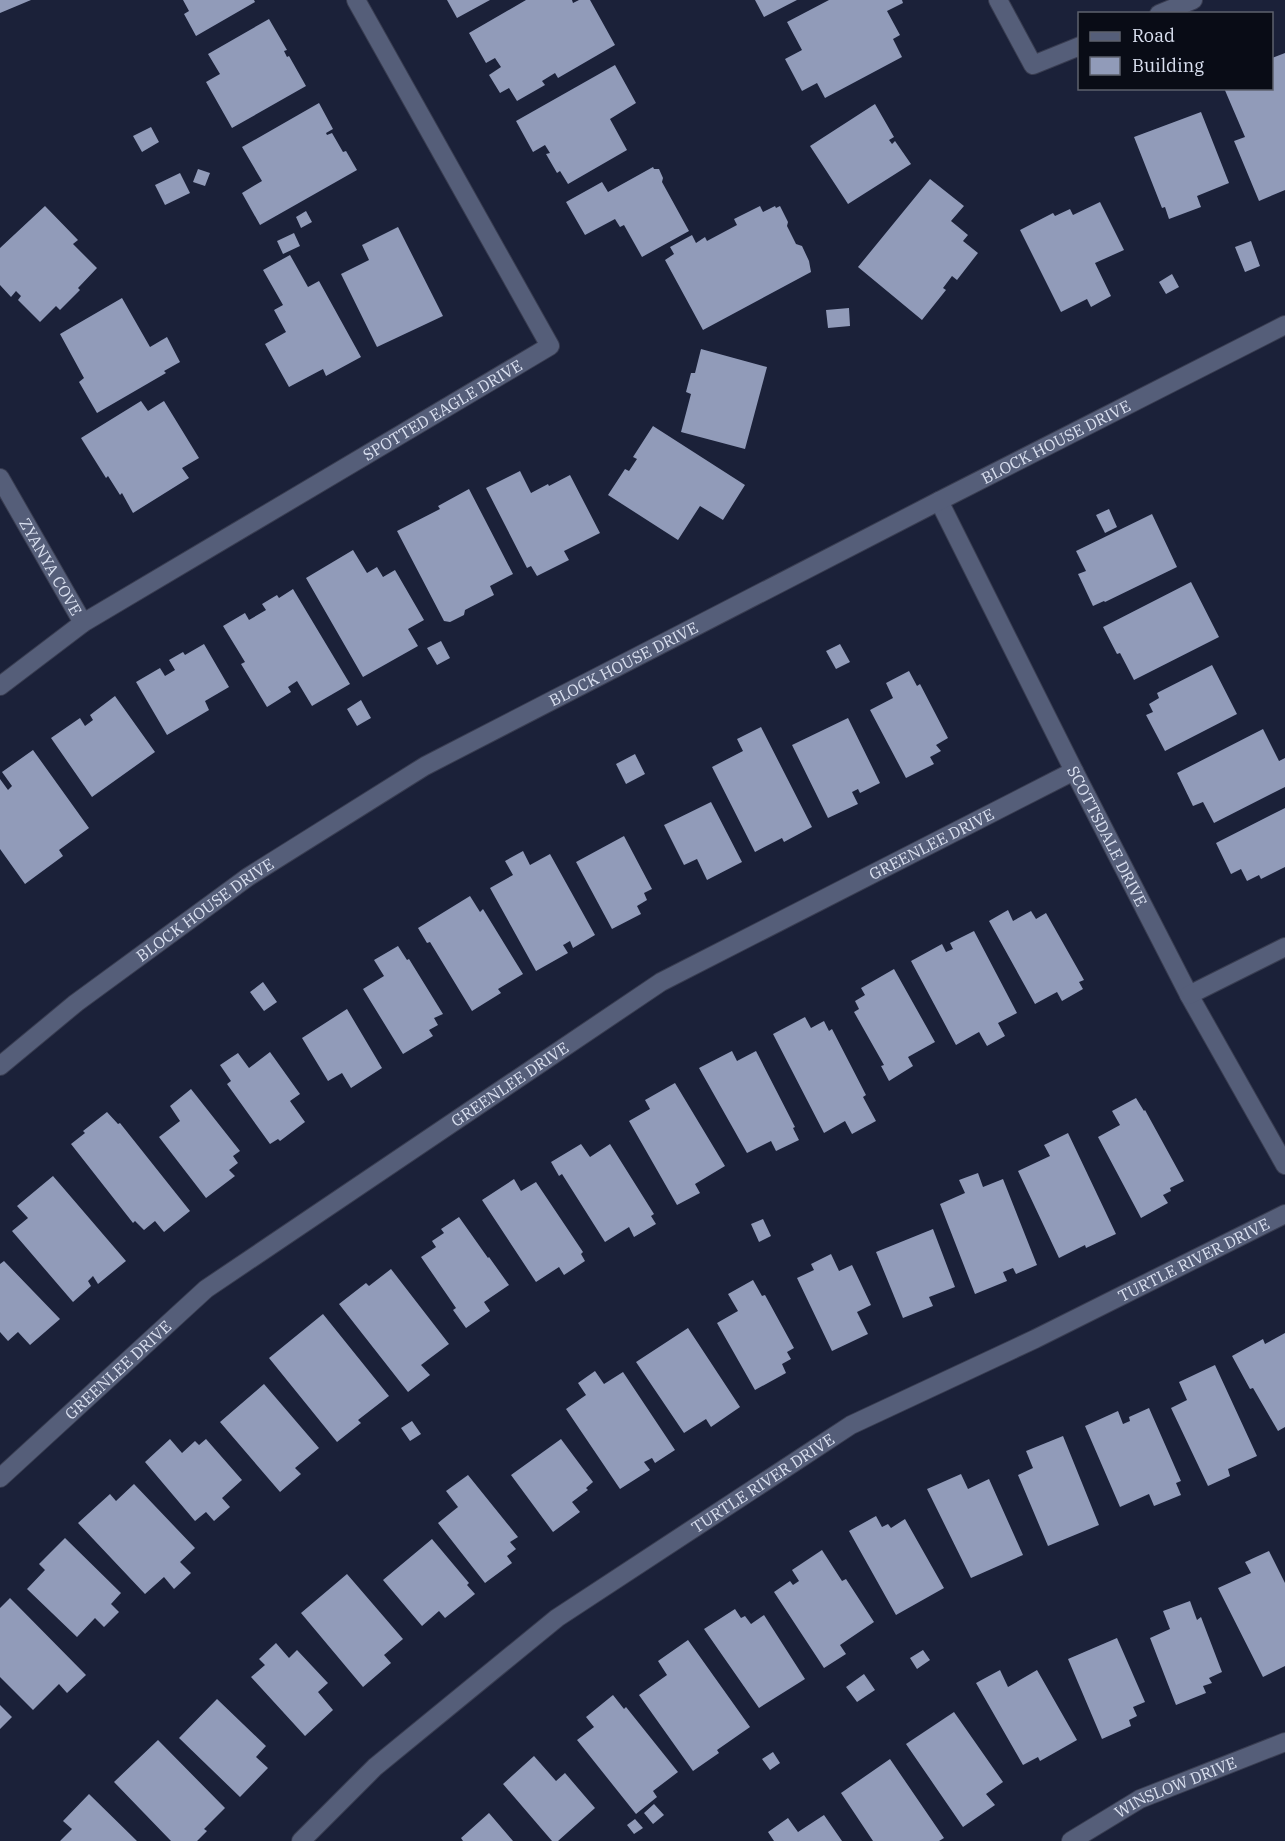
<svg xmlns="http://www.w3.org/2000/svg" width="1285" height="1841" viewBox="0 0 1285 1841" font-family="'IBM Plex Serif',serif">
<rect width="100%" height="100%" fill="#1b2139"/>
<!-- building -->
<path fill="#919bb9" d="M0 0H31L0 13Z
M183 0H254L255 2 196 36 184 14 189 11Z
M447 0H490L457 18Z
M526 0H572L573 3 579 0H590L615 45 558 78 555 73 542 81 545 85 517 101 509 88 500 93 489 75 501 67 495 58 486 63 469 33Z
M755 0H797L764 17Z
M829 0H902L903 3 887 11 900 35 893 39 902 57 825 98 817 83 802 91 785 59 802 50 787 22Z
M269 19 287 50 284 51 287 57 289 56 306 86 232 128 206 82 220 74 208 54Z
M1285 53V190L1259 201 1234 141 1245 137 1224 88H1272V58Z
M615 65 636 103 610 119 627 150 568 184 560 171 557 173 546 154 550 153 545 145 533 152 516 121Z
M319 103 333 129 326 133 327 135 332 133 343 152 346 151 357 170 260 225 242 193 262 181 242 147Z
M875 104 894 137 889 140 892 144 895 141 911 164 848 204 810 146Z
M1201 112 1229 183 1197 196 1201 207 1169 219 1165 207 1162 208 1134 137Z
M151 127 159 142 142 152 133 136Z
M653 167 654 169H659L663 178 662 182 689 231 642 257 624 225 620 227 615 219 585 235 566 202 602 182 608 192Z
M198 169 210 173 205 186 193 182Z
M180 173 190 193 165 205 155 185Z
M930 179 964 206 951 221 968 235 963 241 978 253 957 280 952 276 943 288 946 290 922 320 858 267Z
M1100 202 1124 250 1095 263 1111 296 1091 307 1087 299 1061 312 1020 230 1053 213 1055 216 1070 209 1073 215Z
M45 206 78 240 73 244 97 268 78 288 80 290 60 310 56 306 40 322 18 300 21 296 16 291 11 297 0 285V248Z
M760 206 763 212 775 206 776 208 780 206 788 222 787 226 796 244 802 246 809 261 811 272 703 330 665 260 674 254 670 247 692 235 696 243 705 237 707 241 737 225 734 219Z
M306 211 312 222 301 228 296 217Z
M398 227 443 316 377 347 341 274 369 260 362 245Z
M294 233 300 246 283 254 277 241Z
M1251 241 1260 266 1245 272 1235 247Z
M290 255 308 287 319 281 361 357 326 376 323 369 289 387 265 344 286 332 274 310 283 305 263 270Z
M1172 274 1179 287 1166 294 1159 282Z
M122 298 150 347 167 337 180 362 164 371 166 373 97 413 79 382 84 378 60 334Z
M849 308 850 326 828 328 826 310Z
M701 349 767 367 745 449 681 432 691 394 686 392 691 373H695Z
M141 401 148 411 164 401 199 458 182 468 189 478 133 513 122 493 120 495 108 476 106 478 81 438Z
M653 426 745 485 723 520 700 506 678 540 608 495 625 469 629 471 637 459 633 457Z
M520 471 531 493 548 484 549 486 570 475 600 533 564 551 569 560 537 576 531 566 527 568 486 488Z
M469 489 513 574 490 586 494 595 465 610 464 615 450 622 444 621 397 531 440 509 438 506Z
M1109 509 1117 527 1105 533 1096 515Z
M1152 514 1177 567 1105 602 1104 601 1093 606 1078 574 1086 571 1076 551Z
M353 550 367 573 377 567 383 577 395 570 424 620 408 629 418 646 363 677 306 578Z
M1191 582 1219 637 1134 680 1120 653 1117 654 1103 627Z
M293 589 350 684 312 706 297 681 288 687 291 692 267 707 241 664 245 662 223 626 245 613 249 620 266 610 262 604 277 595 279 598Z
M441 641 450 658 437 665 427 648Z
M204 644 229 687 205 701 209 710 167 735 136 682 160 668 165 676 175 670 169 660 183 652 185 655Z
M840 644 850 662 836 669 826 651Z
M1212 665 1237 714 1165 751 1146 715 1153 712 1149 704 1159 698 1157 693Z
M909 671 917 686 920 684 948 738 936 745 941 751 930 757 934 764 906 778 870 710 893 698 886 683Z
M115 696 155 752 92 797 51 738 80 718 85 726 93 720 90 715Z
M361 700 371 718 357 726 347 709Z
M848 718 880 783 860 793 858 789 852 792 858 804 828 818 792 745Z
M761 727 812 827 784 842 782 838 755 852 712 767 743 751 737 739Z
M1263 729 1279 761 1285 758V787L1214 823 1203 802 1193 806 1177 773Z
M33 750 89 828 59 850 63 856 25 884 0 849V779L8 790 12 786 2 772Z
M635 754 645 774 626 784 616 764Z
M711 802 742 862 707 880 697 859 684 865 664 825Z
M1285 808V867L1261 879 1259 875 1247 881 1241 869 1231 874 1216 843Z
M624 836 652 889 644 893 647 900 637 906 641 914 612 929 576 862Z
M523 851 530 865 550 854 595 935 573 948 570 941 565 944 563 945 568 953 536 971 490 888 513 875 505 861Z
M470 896 480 912 483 909 523 974 498 989 501 993 472 1011 430 942 427 943 418 928Z
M1008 910 1013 921 1031 911 1036 919 1046 913 1084 980 1079 982 1083 989 1062 1001 1057 992 1035 1004 989 921Z
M974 931 1017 1013 998 1023 1005 1036 987 1046 979 1032 956 1045 911 961 942 944 946 952 953 949 950 943Z
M398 946 407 960 409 959 443 1014 434 1018 438 1025 429 1030 433 1036 403 1054 363 989 384 976 374 960Z
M894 969 935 1042 908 1057 913 1066 889 1081 881 1066 884 1065 854 1012 859 1009 855 1001 865 995 861 988Z
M263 982 277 1002 264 1011 250 992Z
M347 1009 382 1068 351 1088 342 1073 328 1081 302 1038Z
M805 1017 811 1028 824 1021 829 1031 832 1029 866 1095 863 1097 876 1121 852 1134 845 1121 824 1133 773 1034Z
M732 1051 737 1061 756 1051 795 1127 793 1128 799 1140 776 1151 771 1141 747 1153 699 1068Z
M270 1052 300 1094 290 1101 305 1122 280 1141 278 1139 270 1144 227 1084 231 1081 220 1065 238 1053 249 1068Z
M675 1083 725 1166 695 1184 700 1193 677 1205 629 1121 650 1109 645 1100Z
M191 1089 240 1151 233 1156 238 1163 229 1170 235 1176 206 1198 159 1137 180 1121 170 1106Z
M1136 1098 1144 1111 1145 1110 1184 1181 1170 1188 1171 1191 1163 1195 1168 1203 1141 1218 1098 1137 1120 1125 1112 1111Z
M107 1112 118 1124 120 1123 190 1211 164 1232 155 1221 144 1230 135 1221 133 1223 71 1144 85 1133 83 1131Z
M1068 1133 1116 1234 1086 1248 1085 1245 1059 1258 1018 1171 1050 1156 1044 1145Z
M581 1144 590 1157 610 1144 654 1214 651 1216 656 1224 634 1237 629 1227 605 1242 562 1174 559 1176 551 1162Z
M978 1173 983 1187 1003 1179 1037 1265 1016 1274 1013 1268 1003 1272 1007 1281 975 1294 940 1204 965 1193 959 1180Z
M53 1176 126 1261 98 1284 93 1276 88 1281 91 1286 73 1302 12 1231 28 1218 17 1206Z
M514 1179 521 1191 536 1182 583 1252 581 1254 585 1261 564 1275 559 1267 536 1282 482 1200Z
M459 1217 488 1258 489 1257 509 1285 484 1302 490 1311 466 1328 453 1310 456 1308 421 1257 436 1247 432 1241 444 1233 441 1229Z
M763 1219 771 1236 759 1242 751 1224Z
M933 1229 955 1287 929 1297 933 1306 903 1318 876 1252Z
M831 1254 839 1271 852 1265 871 1305 857 1312 868 1334 832 1351 797 1278 814 1270 811 1264Z
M4 1261 60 1319 30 1345 18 1332 8 1341 0 1332V1264Z
M391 1269 449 1344 421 1365 430 1375 408 1392 339 1304 366 1283 369 1286Z
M753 1280 762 1296 765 1295 794 1348 787 1352 791 1359 782 1364 786 1373 755 1390 717 1323 738 1311 728 1294Z
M323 1314 389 1396 358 1420 361 1423 337 1442 269 1358Z
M688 1328 740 1407 711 1427 706 1419 684 1433 636 1362Z
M1285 1333V1427L1278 1431 1253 1388 1250 1389 1232 1356 1263 1339 1265 1344Z
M1215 1365 1257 1456 1228 1469 1230 1476 1208 1486 1171 1408 1187 1400 1179 1382Z
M595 1371 604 1384 623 1372 675 1450 655 1463 652 1458 644 1462 650 1470 620 1489 566 1409 586 1395 578 1383Z
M264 1384 319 1448 295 1468 301 1474 280 1492 220 1422Z
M1149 1408 1181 1481 1176 1483 1181 1495 1154 1506 1149 1494 1120 1507 1085 1426 1118 1411 1123 1424 1130 1421 1129 1417Z
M412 1421 421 1434 410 1441 401 1428Z
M1063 1436 1099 1525 1048 1546 1018 1475 1033 1468 1026 1451Z
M170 1439 182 1453 195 1441 199 1445 206 1439 242 1480 222 1498 230 1507 214 1521 206 1512 195 1521 145 1462Z
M561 1439 593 1482 586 1488 588 1490 572 1502 580 1512 553 1532 511 1475Z
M961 1474 968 1489 989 1479 1023 1555 971 1578 927 1489Z
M468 1475 518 1537 510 1542 516 1549 507 1556 512 1563 485 1583 438 1523 458 1507 446 1491Z
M134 1484 195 1548 180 1562 191 1573 174 1589 164 1577 145 1594 78 1523 110 1494 116 1501Z
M876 1516 882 1527 888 1524 891 1528 905 1519 944 1588 896 1615 849 1531Z
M65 1538 121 1593 111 1604 119 1612 104 1627 95 1618 77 1637 27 1589 45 1570 39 1564Z
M432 1539 469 1583 467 1585 475 1594 445 1618 439 1611 422 1626 383 1580Z
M822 1550 842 1581 846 1579 874 1622 840 1645 846 1654 824 1668 774 1592 790 1581 793 1585 799 1581 792 1570Z
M1269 1551 1285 1583V1666L1263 1677 1218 1588 1251 1573 1245 1562Z
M347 1574 403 1639 384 1655 391 1663 363 1687 301 1613Z
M10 1598 86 1675 67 1693 59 1684 33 1710 0 1677V1608Z
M1190 1601 1197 1620 1201 1617 1222 1672 1209 1678 1212 1683 1203 1686 1206 1693 1176 1705 1150 1638 1170 1629 1163 1611Z
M735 1609 741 1618 745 1616 751 1624 764 1615 805 1679 759 1708 704 1629Z
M1117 1638 1145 1702 1133 1707 1137 1716 1129 1720 1131 1726 1102 1739 1068 1659Z
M688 1640 750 1727 717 1750 719 1753 693 1771 639 1695 667 1675 658 1661Z
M276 1643 289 1658 297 1650 328 1683 318 1692 333 1710 305 1736 251 1677 265 1665 259 1659Z
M923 1650 930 1660 917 1669 910 1658Z
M1000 1670 1008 1687 1037 1670 1077 1740 1040 1761 1038 1757 1023 1765 976 1683Z
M864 1674 875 1690 857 1702 846 1687Z
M613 1695 624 1709 626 1707 678 1772 653 1791 657 1797 636 1814 577 1740 594 1727 586 1717Z
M217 1699 266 1746 256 1757 268 1768 240 1797 179 1738Z
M0 1705 12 1717 0 1729Z
M954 1712 1003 1782 986 1794 995 1805 963 1827 906 1744Z
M158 1740 225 1808 204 1829 207 1831 197 1841H171L114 1782Z
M773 1752 780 1763 770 1770 762 1759Z
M534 1756 556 1781 565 1773 595 1808 558 1841H552L503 1784Z
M890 1759 944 1838 939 1841H873L841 1793Z
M89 1794 137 1841H60L72 1829 63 1821Z
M654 1804 664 1815 653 1824 644 1813Z
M489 1813 513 1841H463L461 1838Z
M824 1815 842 1841H774L768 1832 788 1818 798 1832Z
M635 1819 643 1828 634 1834 627 1825Z"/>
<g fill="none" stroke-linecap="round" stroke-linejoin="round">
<defs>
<g id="minor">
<path d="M998 0 1033 65 1080 46"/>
<path d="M1159 14 1193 0"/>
<path id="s1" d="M0 478 83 623"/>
<path id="s2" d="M939 501 1074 771 1189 995 1285 1165"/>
<path id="s3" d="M0 686 83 623 550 346 356 0"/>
<path d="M1189 995 1285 947"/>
<path id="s4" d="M0 1066 76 1003 248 877 425 766 939 501 1285 325"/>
<path id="s5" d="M0 1478 206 1289 661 982 1074 771"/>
<path id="s6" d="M301 1841 375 1767 557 1618 851 1425 1035 1339 1285 1214"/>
<path id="s7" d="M1071 1841 1140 1799 1285 1742"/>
</g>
</defs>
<!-- minor casing -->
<use href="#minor" stroke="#393d51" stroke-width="20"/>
<!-- minor -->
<use href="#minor" stroke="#555e79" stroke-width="18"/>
</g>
<g text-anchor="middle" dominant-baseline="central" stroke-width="6" stroke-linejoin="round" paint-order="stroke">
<!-- street labels -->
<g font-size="16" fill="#dae0f0" stroke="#090c16">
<text stroke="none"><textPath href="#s3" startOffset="522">SPOTTED EAGLE DRIVE</textPath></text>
<text stroke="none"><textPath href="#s4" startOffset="1230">BLOCK HOUSE DRIVE</textPath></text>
<text stroke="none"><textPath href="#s1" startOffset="102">ZYANYA COVE</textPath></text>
<text stroke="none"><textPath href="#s4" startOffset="744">BLOCK HOUSE DRIVE</textPath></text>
<text stroke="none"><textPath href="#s2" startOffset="375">SCOTTSDALE DRIVE</textPath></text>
<text stroke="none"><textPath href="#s5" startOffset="1132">GREENLEE DRIVE</textPath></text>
<text stroke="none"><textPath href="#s4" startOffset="258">BLOCK HOUSE DRIVE</textPath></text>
<text stroke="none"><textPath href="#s5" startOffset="646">GREENLEE DRIVE</textPath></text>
<text stroke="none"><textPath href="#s6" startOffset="1072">TURTLE RIVER DRIVE</textPath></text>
<text stroke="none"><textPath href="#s5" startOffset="160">GREENLEE DRIVE</textPath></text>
<text stroke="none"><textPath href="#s6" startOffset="586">TURTLE RIVER DRIVE</textPath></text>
<text stroke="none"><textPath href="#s7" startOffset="118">WINSLOW DRIVE</textPath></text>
</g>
</g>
<!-- legend -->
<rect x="1078" y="12" width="195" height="78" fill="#090c16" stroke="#5d616d" stroke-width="1.5"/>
<rect x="1090" y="32" width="30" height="9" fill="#555e79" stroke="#5d616d" stroke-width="1.5"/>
<text x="1132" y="42" font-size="18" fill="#dae0f0">Road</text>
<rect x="1090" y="57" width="30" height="18" fill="#919bb9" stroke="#5d616d" stroke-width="1.5"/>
<text x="1132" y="72" font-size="18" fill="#dae0f0">Building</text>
</svg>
